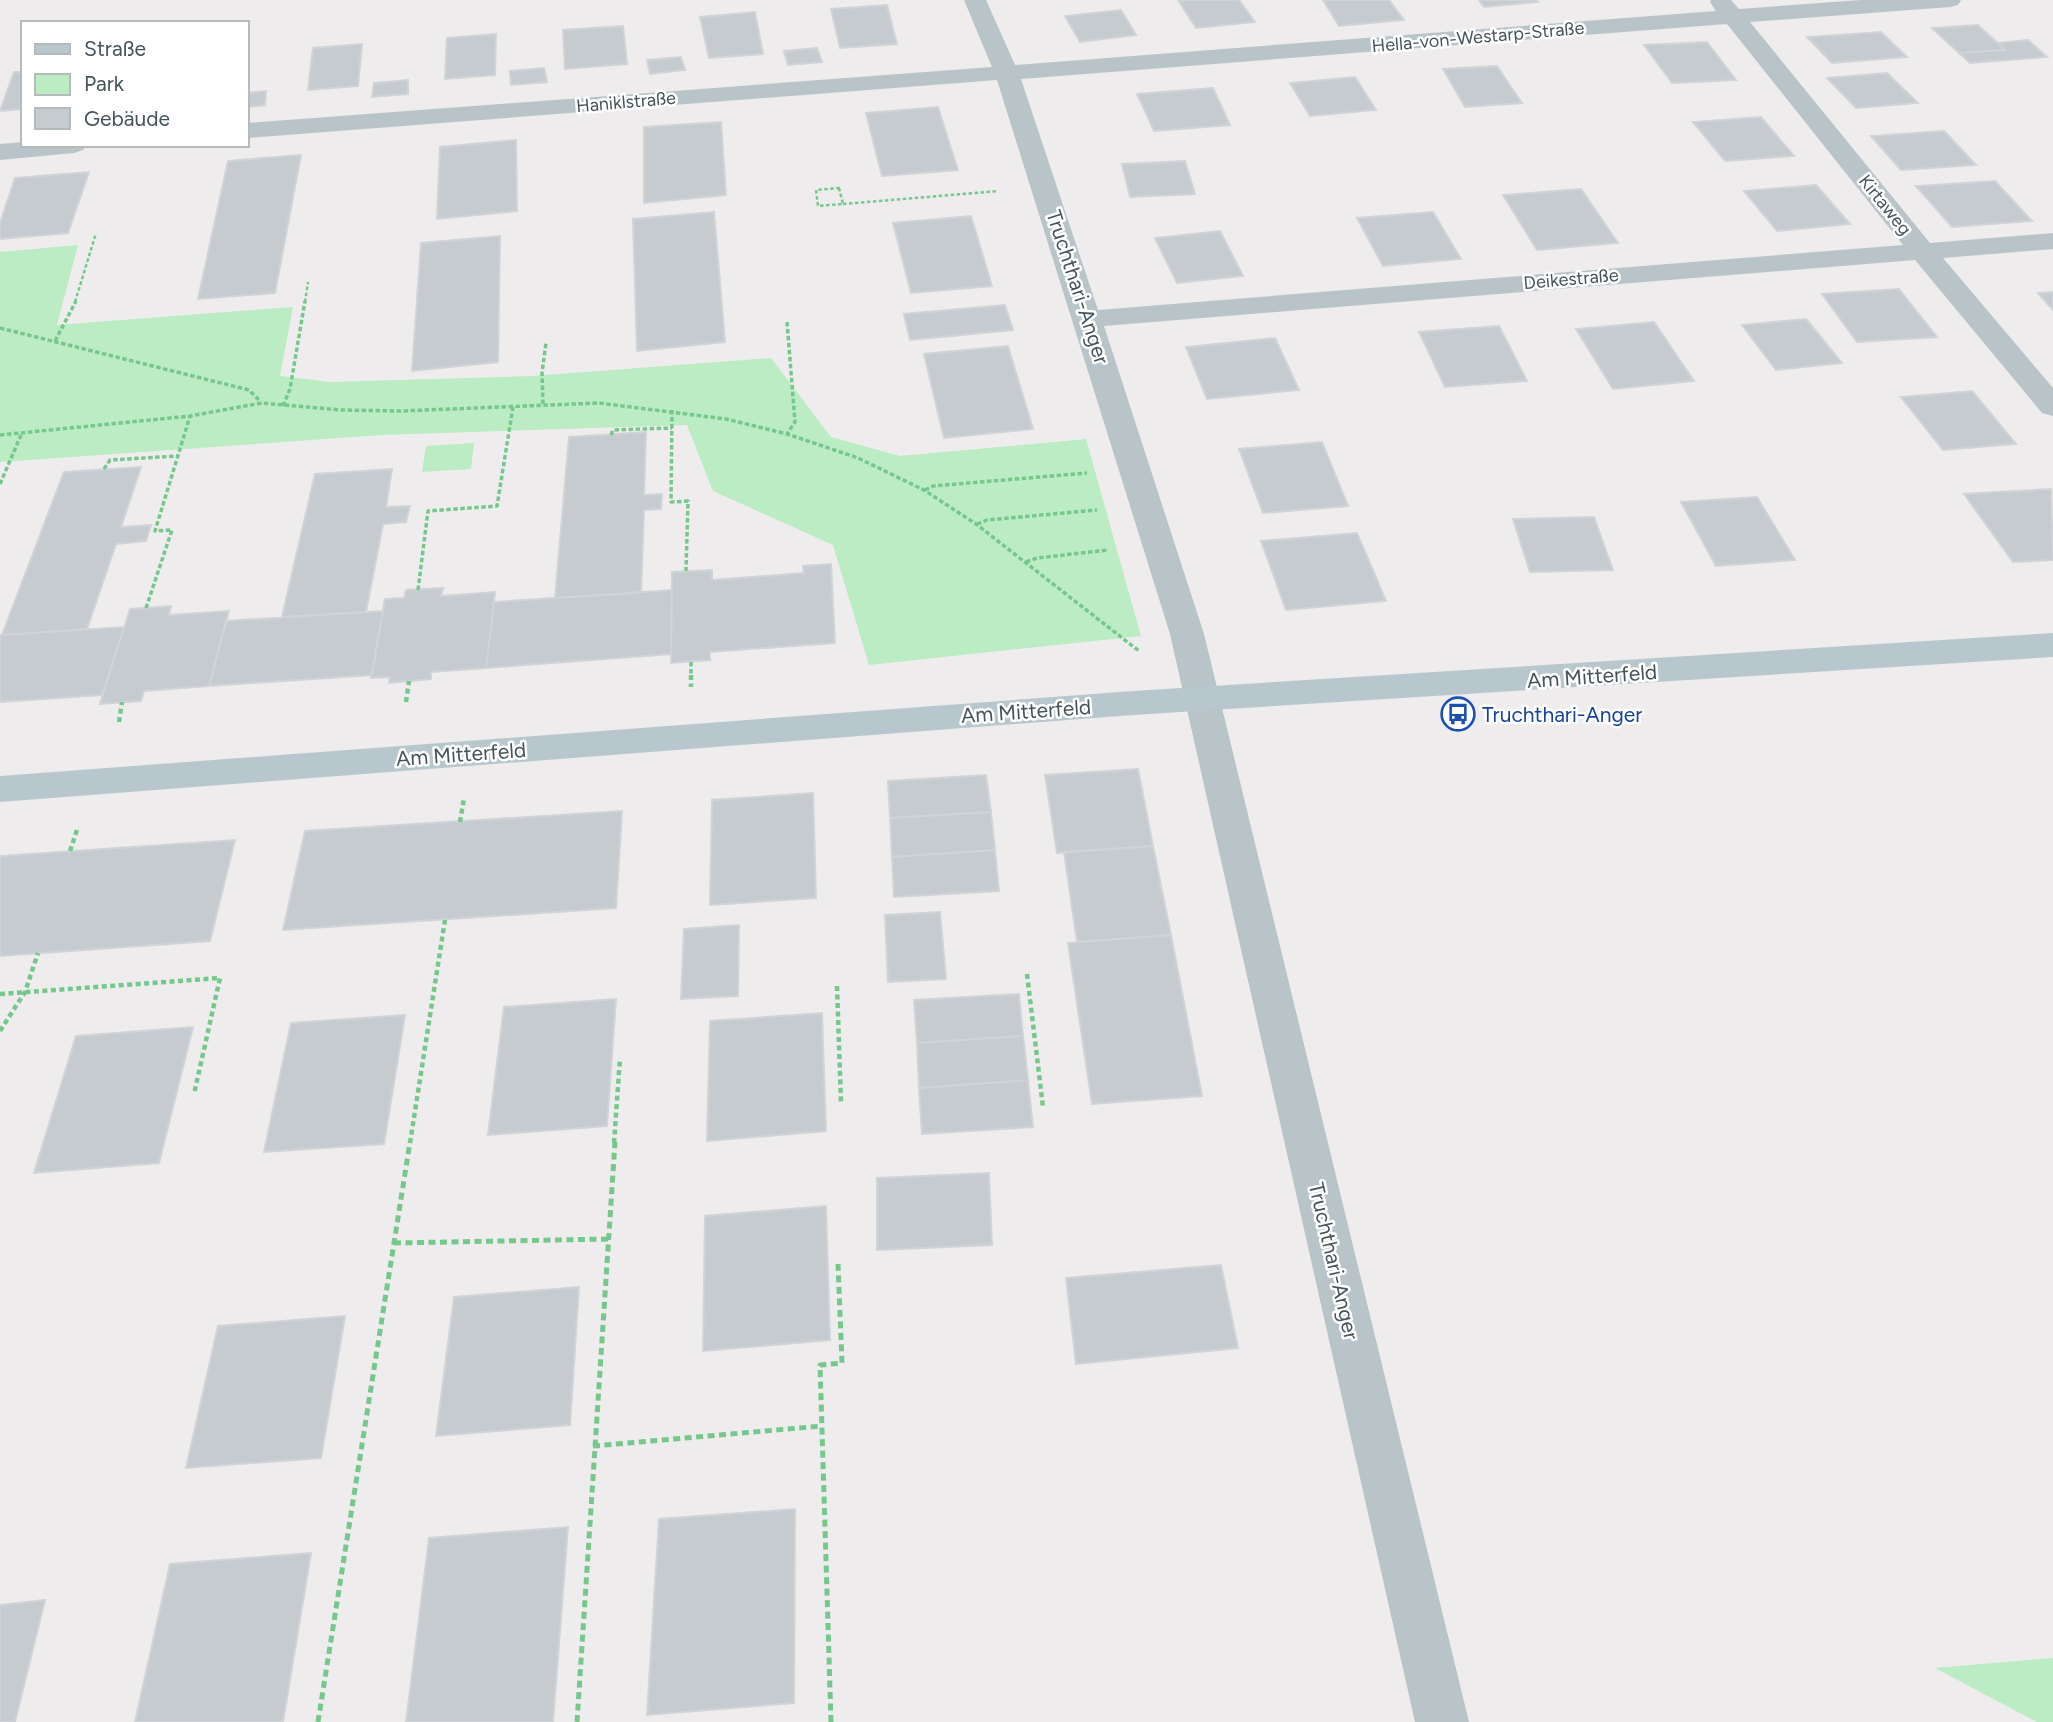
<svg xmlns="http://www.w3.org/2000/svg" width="2053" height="1722" viewBox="0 0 2053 1722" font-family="Figtree,sans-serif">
<rect width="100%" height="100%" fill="#efeced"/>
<!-- green -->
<path fill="#bbecc3" d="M78 245 57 325 293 307 280 376 330 382 532 376 771 358 831 437 900 456 1086 439 1141 636 869 665 833 545 713 491 687 425 382 435 0 462V252Z
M474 443 471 469 422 472 426 446Z
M2053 1658V1722H2037L1935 1668Z"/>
<!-- building -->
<path fill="#c6cbcf" stroke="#d0d4d8" stroke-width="2" d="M1178 0H1239L1255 22 1196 28Z
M1323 0H1389L1404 20 1339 26Z
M1479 0H1536L1538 2 1484 7Z
M887 5 897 44 840 48 831 9Z
M1121 10 1136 35 1080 42 1065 16Z
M755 12 763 54 709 58 700 17Z
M1978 25 2005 50 1959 53 1932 28Z
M623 26 627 64 565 69 563 30Z
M1881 32 1907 57 1832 63 1807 37Z
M496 34 495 75 445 79 447 38Z
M2028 40 2047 57 1970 63 1959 53 2005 50 1997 43Z
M1707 42 1736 80 1672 83 1644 45Z
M362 44 358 86 308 90 313 48Z
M817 48 822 62 788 65 784 51Z
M681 57 685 70 650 74 647 60Z
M1497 66 1522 103 1465 107 1443 69Z
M544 68 547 82 511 85 510 71Z
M14 72H23V109L0 111Z
M1887 73 1918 103 1856 108 1827 78Z
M1355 77 1376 110 1310 116 1290 83Z
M408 80V94L372 97 374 83Z
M1213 88 1230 125 1154 131 1137 94Z
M266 91 265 105 247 107V93Z
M938 107 958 170 882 176 866 113Z
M1761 117 1794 156 1725 161 1693 122Z
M721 122 726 195 644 203V127Z
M1944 131 1976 165 1901 170 1871 136Z
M516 140 517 211 437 219 440 147Z
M301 155 275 293 198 299 228 161Z
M1185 161 1195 194 1130 197 1122 164Z
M89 172 68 233 0 239V223L15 178Z
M1995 181 2032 221 1952 227 1916 186Z
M1816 185 1850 224 1777 231 1744 191Z
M1581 189 1618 243 1537 250 1503 195Z
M714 212 725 342 637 351 633 219Z
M1433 212 1461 259 1383 266 1357 218Z
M971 216 992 286 911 293 893 223Z
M1220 231 1243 276 1177 283 1155 238Z
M500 236 498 362 412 371 421 243Z
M1899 289 1937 337 1857 342 1822 294Z
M2053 292V310L2038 293Z
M1005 305 1013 330 910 340 904 314Z
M1806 319 1842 363 1776 370 1742 325Z
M1654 322 1694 381 1613 389 1576 329Z
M1499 326 1527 381 1445 387 1419 332Z
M1275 338 1299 390 1207 399 1186 347Z
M1008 346 1033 429 944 438 924 354Z
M1972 391 2016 444 1943 450 1901 397Z
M646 432 644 495 662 494 661 509 644 510 641 593 555 598 569 437Z
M1322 442 1348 506 1263 513 1239 449Z
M141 467 121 527 151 525 146 541 116 544 87 629 2 635 64 472Z
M392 469 386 507 410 506 406 522 383 524 366 612 282 617 315 474Z
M2051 489 2053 560 2013 562 1964 494Z
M1757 497 1795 560 1716 566 1681 502Z
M1594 517 1613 570 1530 572 1513 519Z
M1357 533 1386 601 1286 610 1261 541Z
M831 564 835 643 710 652V660L671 663 672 572 712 570V580L804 573 803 566Z
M443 588 441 596 495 592 486 668 431 672V679L389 683 390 677 371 678 385 599 404 598 406 590Z
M672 590 671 654 486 668 494 602Z
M171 606 169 615 229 611 209 686 144 691 141 701 100 704 130 609Z
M383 611 372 675 209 686 226 621Z
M124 627 102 695 0 702V635Z
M1138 769 1153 846 1057 853 1045 775Z
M986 775 991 812 890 818 888 781Z
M813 793 816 898 710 905 712 800Z
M622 811 616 908 283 930 305 831Z
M991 812 995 850 892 857 890 818Z
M235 840 210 941 0 956V856Z
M1153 846 1171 935 1077 942 1064 852Z
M995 850 999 891 894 897 892 857Z
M940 912 946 979 888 982 885 915Z
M739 925 738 996 681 999 684 929Z
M1171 935 1202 1096 1092 1104 1068 943Z
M1019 994 1023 1036 917 1043 914 1000Z
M616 999 607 1126 488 1135 504 1007Z
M822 1013 826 1131 707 1141 710 1021Z
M405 1015 384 1144 264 1152 291 1023Z
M193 1027 159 1163 34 1173 76 1036Z
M1023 1036 1028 1080 919 1088 917 1043Z
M1028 1080 1033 1127 922 1134 919 1088Z
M989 1173 992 1245 877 1250V1178Z
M826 1206 830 1340 703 1351 705 1216Z
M1221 1265 1238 1348 1076 1364 1066 1278Z
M579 1287 570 1425 436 1436 454 1297Z
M345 1316 321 1458 186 1468 218 1326Z
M795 1509 794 1703 647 1715 659 1519Z
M568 1527 553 1722H406L429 1538Z
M311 1553 283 1722H135L170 1564Z
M45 1600 15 1722H0V1605Z"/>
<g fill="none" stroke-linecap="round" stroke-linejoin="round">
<!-- path-far3 -->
<path stroke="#75c88c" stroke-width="2.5" stroke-dasharray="3.5 2.5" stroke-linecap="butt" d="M839 188 843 204 818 206 816 190Z
M843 204 998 191
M75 302 96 233
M305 302 308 282"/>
<!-- path-far2 -->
<path stroke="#75c88c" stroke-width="3.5" stroke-dasharray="4.5 2.5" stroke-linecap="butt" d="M787 322 795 422 787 434
M0 328 249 390 261 402
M55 341 76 301
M543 404 542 373 546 343
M283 406 290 389 305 301
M672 410 671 502 688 501 686 571
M0 435 190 416 262 403 341 410 401 411 599 403 726 419 787 434 858 458 924 490 976 524 1139 651
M611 435 613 430 672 428
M104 469 110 460 177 456
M0 484 21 435
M925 490 933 486 1087 473
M977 524 987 520 1097 510
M1026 562 1037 558 1108 550
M418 590 428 511 497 506 513 407
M146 608 172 530 155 531 190 416
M691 662V677"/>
<!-- path-far1 -->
<path stroke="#75c88c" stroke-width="4.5" stroke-dasharray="5 3.5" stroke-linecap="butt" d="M691 675V687
M406 702 409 681
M119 722 122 702
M460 822 464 798
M70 851 77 830
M1027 974 1043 1107
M837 986 841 1103
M0 994 220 978 194 1094
M0 1031 25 992 38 953
M410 1143 445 920
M614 1143 620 1058"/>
<!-- path -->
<path stroke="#75c88c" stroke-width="5" stroke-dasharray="7 4.5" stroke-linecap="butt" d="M394 1243 609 1239
M593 1446 822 1426
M318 1722 410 1142
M577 1722 615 1142
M831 1722 820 1365 842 1363 838 1264"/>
<!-- street -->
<path fill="#b8c4c8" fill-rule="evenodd" d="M964 0H986L1015 65 1716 11 1710 2 1711 0H1731L1739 9 1861 0H1961L1958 5 1950 7 1750 22 1930 243 2053 233V249L1943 258 2053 388V416L2042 413 1915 260 1104 326 1204 634 1469 1722H1415L1170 634 997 80 247 138V123L992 67ZM1727 24 1903 245 1098 310 1021 79Z
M23 142V145H87L83 150 74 153 0 160V144Z"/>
<!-- secondary -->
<path fill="#b8c7ce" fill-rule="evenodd" d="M2053 633V657L1133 715 0 802V776L1133 691Z"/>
</g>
<!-- icons -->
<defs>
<symbol id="bus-ring" viewBox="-11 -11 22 22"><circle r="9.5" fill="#fff" stroke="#1a4fb4" stroke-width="1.5"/><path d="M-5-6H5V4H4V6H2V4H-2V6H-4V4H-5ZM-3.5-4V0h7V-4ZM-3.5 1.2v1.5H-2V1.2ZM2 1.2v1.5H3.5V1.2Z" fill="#1a4fb4"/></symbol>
</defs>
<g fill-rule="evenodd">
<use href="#bus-ring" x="1439" y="695" width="38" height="38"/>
</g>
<g text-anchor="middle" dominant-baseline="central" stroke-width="5" stroke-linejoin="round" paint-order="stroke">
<!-- far-street labels -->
<g font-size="18" fill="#455458" stroke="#fff">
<text transform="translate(1478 37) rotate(-5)">Hella-von-Westarp-Straße</text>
<text transform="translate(626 102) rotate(-5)">Haniklstraße</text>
<text transform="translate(1885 205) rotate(51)">Kirtaweg</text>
<text transform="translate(1571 279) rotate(-5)">Deikestraße</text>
</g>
<!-- street labels -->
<g font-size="21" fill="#455458" stroke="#fff">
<text transform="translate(1078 287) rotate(72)">Truchthari-Anger</text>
<text transform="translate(1592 676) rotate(-4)">Am Mitterfeld</text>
<text transform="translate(1026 711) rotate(-4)">Am Mitterfeld</text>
<text transform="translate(461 754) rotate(-4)">Am Mitterfeld</text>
<text transform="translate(1334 1261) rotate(77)">Truchthari-Anger</text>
</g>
<!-- transit labels -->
<g font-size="21" fill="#164399" stroke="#fff" text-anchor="start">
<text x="1482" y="714">Truchthari-Anger</text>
</g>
</g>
<!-- legend -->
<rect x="21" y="21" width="228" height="126" fill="#ffffff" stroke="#b5bbbc" stroke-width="2"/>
<rect x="35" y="44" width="35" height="10" fill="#b8c7ce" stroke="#b5bbbc" stroke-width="2"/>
<text x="84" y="56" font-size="21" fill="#455458">Straße</text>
<rect x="35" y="74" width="35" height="21" fill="#bbecc3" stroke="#b5bbbc" stroke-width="2"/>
<text x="84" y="91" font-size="21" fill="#455458">Park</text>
<rect x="35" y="108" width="35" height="21" fill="#c6cbcf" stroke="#b5bbbc" stroke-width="2"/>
<text x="84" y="126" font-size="21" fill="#455458">Gebäude</text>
</svg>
